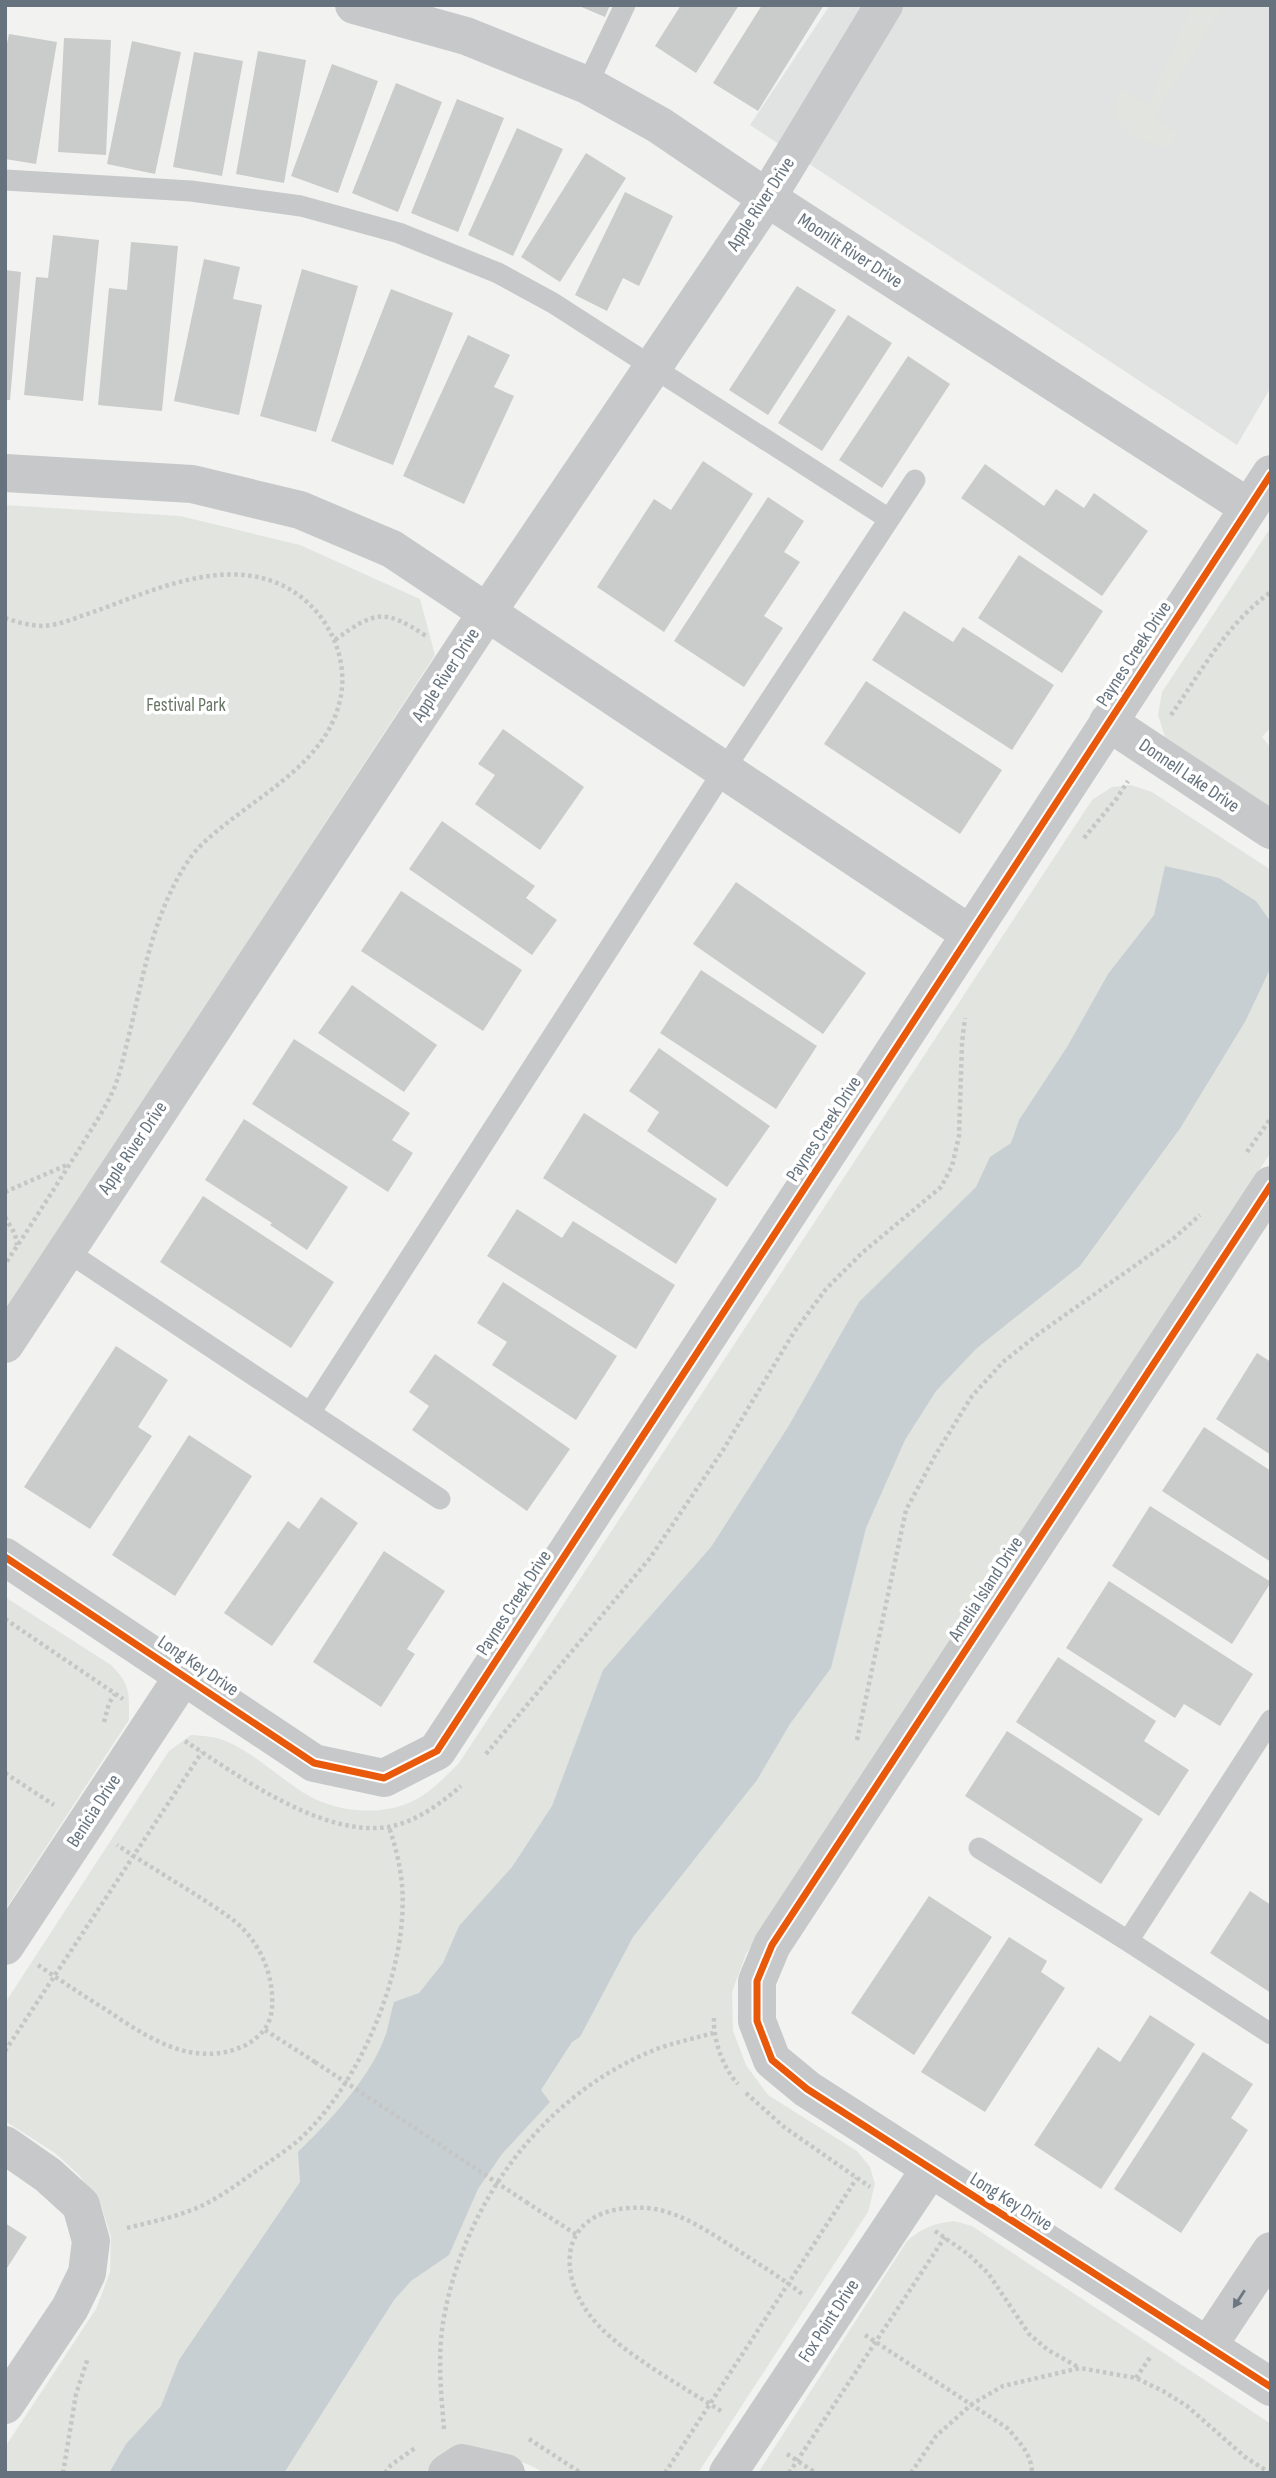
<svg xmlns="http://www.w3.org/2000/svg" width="1276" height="2478" viewBox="0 0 1276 2478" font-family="'Sofia Sans Condensed',sans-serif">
<rect width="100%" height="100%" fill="#f2f2f1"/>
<!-- built -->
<path fill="#e1e2e2" d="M830 5H1271V387L1237 445 750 125Z"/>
<!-- green -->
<path fill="#e2e5df" d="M1192 5H1224L1154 116 1176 133 1175 140 1168 146C1150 146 1121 135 1116 115 1114 108 1118 98 1118 91H1126L1149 105Z
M5 505 180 516 300 545 420 599 435 655 5 1312Z
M1271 527V727L1262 737 1271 748V811L1165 737 1158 715 1162 692Z
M1131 785 1152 792 1271 870V1152L746 1954 732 1992 733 2031 746 2065 768 2095 857 2151 870 2167 875 2184 868 2212 698 2473H544C528 2462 499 2454 480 2453 466 2453 435 2465 423 2473H5V2447L96 2309 110 2272 111 2237 101 2205 79 2175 55 2153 5 2121V2003L169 1751 191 1735C203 1736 216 1736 228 1742 255 1754 279 1777 304 1793 334 1812 380 1817 413 1801 431 1792 445 1777 459 1763L1092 800 1112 787Z
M5 1597 111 1665C131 1685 129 1693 129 1720L5 1910Z
M954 2221 972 2226 1271 2424V2473H758L907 2241C922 2228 934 2223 954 2221Z"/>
<!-- water -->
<path fill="#c8cfd2" d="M1165 866 1219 878 1256 901 1271 922V967L1246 1020 1181 1127 1080 1266 977 1348 936 1391 905 1440 866 1528 831 1668 790 1724 757 1780 633 1937 580 2037 572 2042 541 2090 550 2102 502 2154 478 2189 449 2255 411 2281 394 2300 284 2473H109L126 2444 161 2406 179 2360 300 2182 298 2152C330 2121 371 2077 386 2034 389 2024 391 2012 394 2002L419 1993 443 1963 459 1926 512 1867 552 1806 603 1670 711 1547 788 1427 859 1302 976 1187 990 1157 1011 1143 1019 1120 1067 1047 1108 974 1154 915Z"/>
<!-- building -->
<path fill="#cacbcb" d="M577 5H610L605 17Z
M681 5H739L696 73 655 46Z
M762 5H824L758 111 713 83Z
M9 34 57 42 36 164 5 159V52Z
M64 38 111 40 106 155 58 152Z
M132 41 181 52 155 174 107 164Z
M258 51 306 60 284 183 236 174Z
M194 52 243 61 222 176 173 167Z
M332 64 378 81 338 193 291 176Z
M396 83 442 102 398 212 352 193Z
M457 99 504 118 458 232 411 213Z
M517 128 563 149 513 256 468 235Z
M586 153 626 178 560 282 521 257Z
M625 192 673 216 639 286 623 278 607 311 575 295Z
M53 235 99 240 83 401 24 395 36 277 48 278Z
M131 242 178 246 162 411 98 405 109 288 127 290Z
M204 259 240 267 233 299 262 305 239 415 174 401Z
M302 269 358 286 316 432 260 416Z
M5 270 21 272 10 400H5Z
M797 286 836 310 768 415 729 390Z
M391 289 453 313 393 465 331 441Z
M848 315 892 343 822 451 778 423Z
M468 335 510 355 494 387 514 396 464 504 403 476Z
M908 356 950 384 882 488 839 460Z
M703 461 753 494 664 632 597 587 654 499 671 510Z
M985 464 1044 506 1056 489 1084 508 1094 493 1148 531 1102 596 961 498Z
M768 497 804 521 784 552 800 562 764 616 783 628 744 687 674 641Z
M1019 555 1103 611 1062 673 978 618Z
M904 611 953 642 963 627 1054 685 1012 750 872 660Z
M866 681 1002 770 960 834 824 744Z
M503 729 584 787 540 850 475 804 495 775 478 764Z
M442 821 535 886 526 898 557 920 532 955 409 869Z
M736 882 866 973 823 1034 693 944Z
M401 891 522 970 483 1031 361 951Z
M701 970 817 1046 776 1109 660 1033Z
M352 985 437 1045 404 1092 318 1033Z
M294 1039 410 1113 392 1140 413 1153 388 1192 252 1104Z
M659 1048 770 1126 727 1187 647 1131 659 1112 629 1091Z
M584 1113 717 1199 676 1264 543 1178Z
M244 1119 348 1187 307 1250 270 1225 272 1223 205 1180Z
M203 1196 334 1282 291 1348 160 1262Z
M517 1209 562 1238 573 1221 675 1285 636 1349 487 1256Z
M503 1282 617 1356 576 1420 492 1365 507 1342 477 1323Z
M116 1346 168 1380 138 1427 152 1436 90 1529 24 1487Z
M1257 1353 1271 1362V1455L1216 1419Z
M435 1354 570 1449 527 1511 412 1430 429 1406 409 1392Z
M1204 1427 1271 1471V1562L1162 1491Z
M189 1435 252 1476 175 1596 112 1555Z
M321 1497 358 1523 272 1646 224 1613 288 1521 299 1529Z
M1150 1506 1271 1582 1232 1644 1112 1566Z
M384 1551 445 1591 407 1649 415 1654 381 1707 313 1662Z
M1109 1581 1253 1674 1220 1726 1184 1704 1175 1718 1066 1648Z
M1058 1657 1156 1721 1144 1741 1189 1770 1159 1816 1016 1722Z
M1007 1731 1143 1819 1101 1884 965 1796Z
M1250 1891 1271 1905V1993L1210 1953Z
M929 1896 992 1937 914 2055 851 2013Z
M1009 1937 1047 1961 1041 1972 1065 1988 985 2112 921 2072Z
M1150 2015 1195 2044 1101 2189 1034 2145 1098 2047 1120 2062Z
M1203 2052 1253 2084 1231 2118 1248 2130 1181 2233 1114 2189Z
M5 2223 27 2237 5 2271Z"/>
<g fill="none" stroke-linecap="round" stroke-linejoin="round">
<!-- path -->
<path stroke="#c5c6c6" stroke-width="4.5" stroke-dasharray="3.5 3.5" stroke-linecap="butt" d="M5 618C17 622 31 626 43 626 61 625 80 616 96 611 151 591 219 559 277 583 322 601 351 653 340 700 328 757 270 789 227 823 213 834 198 846 188 861 155 911 144 970 131 1027 126 1046 122 1067 115 1086 106 1108 92 1128 80 1148 55 1187 31 1226 5 1264
M335 640C375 611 384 608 426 636
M1171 715C1201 672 1227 623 1271 592
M1084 838 1117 798 1128 781
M1247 1152 1271 1118
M5 1192 69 1164
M5 1217 15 1234 17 1245
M5 1619 123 1699
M104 1722 109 1703 115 1694
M857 1740 906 1510 936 1454 972 1396 1003 1362 1041 1332 1174 1238 1200 1215
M185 1741C239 1776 321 1837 388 1827 416 1822 440 1804 461 1786
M486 1754 650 1558 723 1450 794 1332 826 1289 862 1253 941 1187 952 1166 959 1136 962 1043 965 1018
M5 1773 54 1805
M38 1965C60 1980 82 1995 105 2009 147 2037 193 2070 246 2045 260 2037 271 2025 272 2008 274 1980 264 1952 245 1931 232 1917 214 1907 198 1896 171 1879 144 1863 117 1845
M714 2018C713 2040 723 2068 738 2084
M265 2030 315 2062
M5 2051 202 1752
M746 2093 784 2127 870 2187
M526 2202 577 2235
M127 2228C151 2222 176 2217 199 2207 223 2196 244 2179 266 2164 279 2155 293 2146 304 2135 363 2078 409 1966 402 1884 400 1864 395 1845 389 1827
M935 2231 968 2254 988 2273 1029 2334 1048 2350 1080 2368
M865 2335 1007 2428C1019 2441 1032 2455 1032 2473
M1136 2378 1151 2356
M721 2411C685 2388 627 2356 598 2325 557 2281 555 2214 628 2208 642 2207 657 2208 670 2213 694 2221 715 2236 736 2249 758 2264 781 2277 802 2294
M444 2429C441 2392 437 2354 444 2317 465 2203 542 2096 652 2051 671 2043 693 2039 713 2033
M529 2439 581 2473
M787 2454 816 2473
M63 2473 76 2394 88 2358
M385 2473 391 2465 415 2448
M665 2473 857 2178
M789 2473 945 2237
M911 2473 936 2436 972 2404 1003 2386 1080 2368 1136 2378 1163 2391 1187 2406 1245 2457 1270 2473"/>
<!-- service -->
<path stroke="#c7c8c9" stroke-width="21" d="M587 85 625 5
M5 180 191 191 301 206 399 233 498 273 553 303 889 519
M65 1250 440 1499
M310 1413 724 770 915 480
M979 1848 1128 1941 1271 2034
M1128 1941 1271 1720"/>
<!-- minor -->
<path stroke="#c7c8c9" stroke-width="38" d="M354 5 466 36 587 85 659 125 767 198 1248 507
M5 473 192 484 300 510 392 549 970 934
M1108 722 1271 830
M1271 1185 772 1945 757 1981V2021L772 2060 807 2089 1271 2387
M5 1344 488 611 767 198 884 5
M5 1557 314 1763 384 1778 437 1751 1271 474
M5 1946 184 1675
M5 2145 48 2175 81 2205 91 2241 87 2273 70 2308 5 2405
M1208 2346 1271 2251
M447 2473 462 2463 506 2473
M728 2473 930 2169"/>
<!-- path-bridge -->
<path stroke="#c5c6c6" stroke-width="4.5" stroke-dasharray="3.5 3.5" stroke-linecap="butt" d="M315 2062 526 2202"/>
<defs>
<path id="cycleway" d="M1271 1185 772 1945 757 1981V2021L772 2060 807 2089 1271 2387
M5 1557 314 1763 384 1778 437 1751 1271 474"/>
</defs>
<!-- cycleway casing -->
<use href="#cycleway" stroke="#fff" stroke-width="11"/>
<!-- cycleway -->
<use href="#cycleway" stroke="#e8590c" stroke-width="7"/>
</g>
<!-- one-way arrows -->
<defs><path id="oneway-solid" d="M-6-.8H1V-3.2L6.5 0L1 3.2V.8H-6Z" transform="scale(1.75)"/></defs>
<use fill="#6b7782" href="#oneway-solid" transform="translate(1239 2299) rotate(123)"/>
<g text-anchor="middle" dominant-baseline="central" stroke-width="7" stroke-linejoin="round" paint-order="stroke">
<!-- street labels -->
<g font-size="19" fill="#66737e" stroke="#fff">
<text transform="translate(761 204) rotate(-57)">Apple River Drive</text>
<text transform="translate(850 251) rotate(33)">Moonlit River Drive</text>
<text transform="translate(1134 654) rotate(-57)">Paynes Creek Drive</text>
<text transform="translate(446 675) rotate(-57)">Apple River Drive</text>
<text transform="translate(1189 776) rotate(34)">Donnell Lake Drive</text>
<text transform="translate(824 1129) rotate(-57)">Paynes Creek Drive</text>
<text transform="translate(133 1148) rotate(-56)">Apple River Drive</text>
<text transform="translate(986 1589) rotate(-57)">Amelia Island Drive</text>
<text transform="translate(514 1603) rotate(-57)">Paynes Creek Drive</text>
<text transform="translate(198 1666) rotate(34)">Long Key Drive</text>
<text transform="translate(94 1811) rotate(-57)">Benicia Drive</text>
<text transform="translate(1011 2202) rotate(32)">Long Key Drive</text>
<text transform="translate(829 2321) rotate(-57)">Fox Point Drive</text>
</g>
<!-- park labels -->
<g font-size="19" fill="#687664" stroke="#fff">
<text x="186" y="705">Festival Park</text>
</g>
</g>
<!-- border -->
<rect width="1276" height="2478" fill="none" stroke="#66737e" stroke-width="14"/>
</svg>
